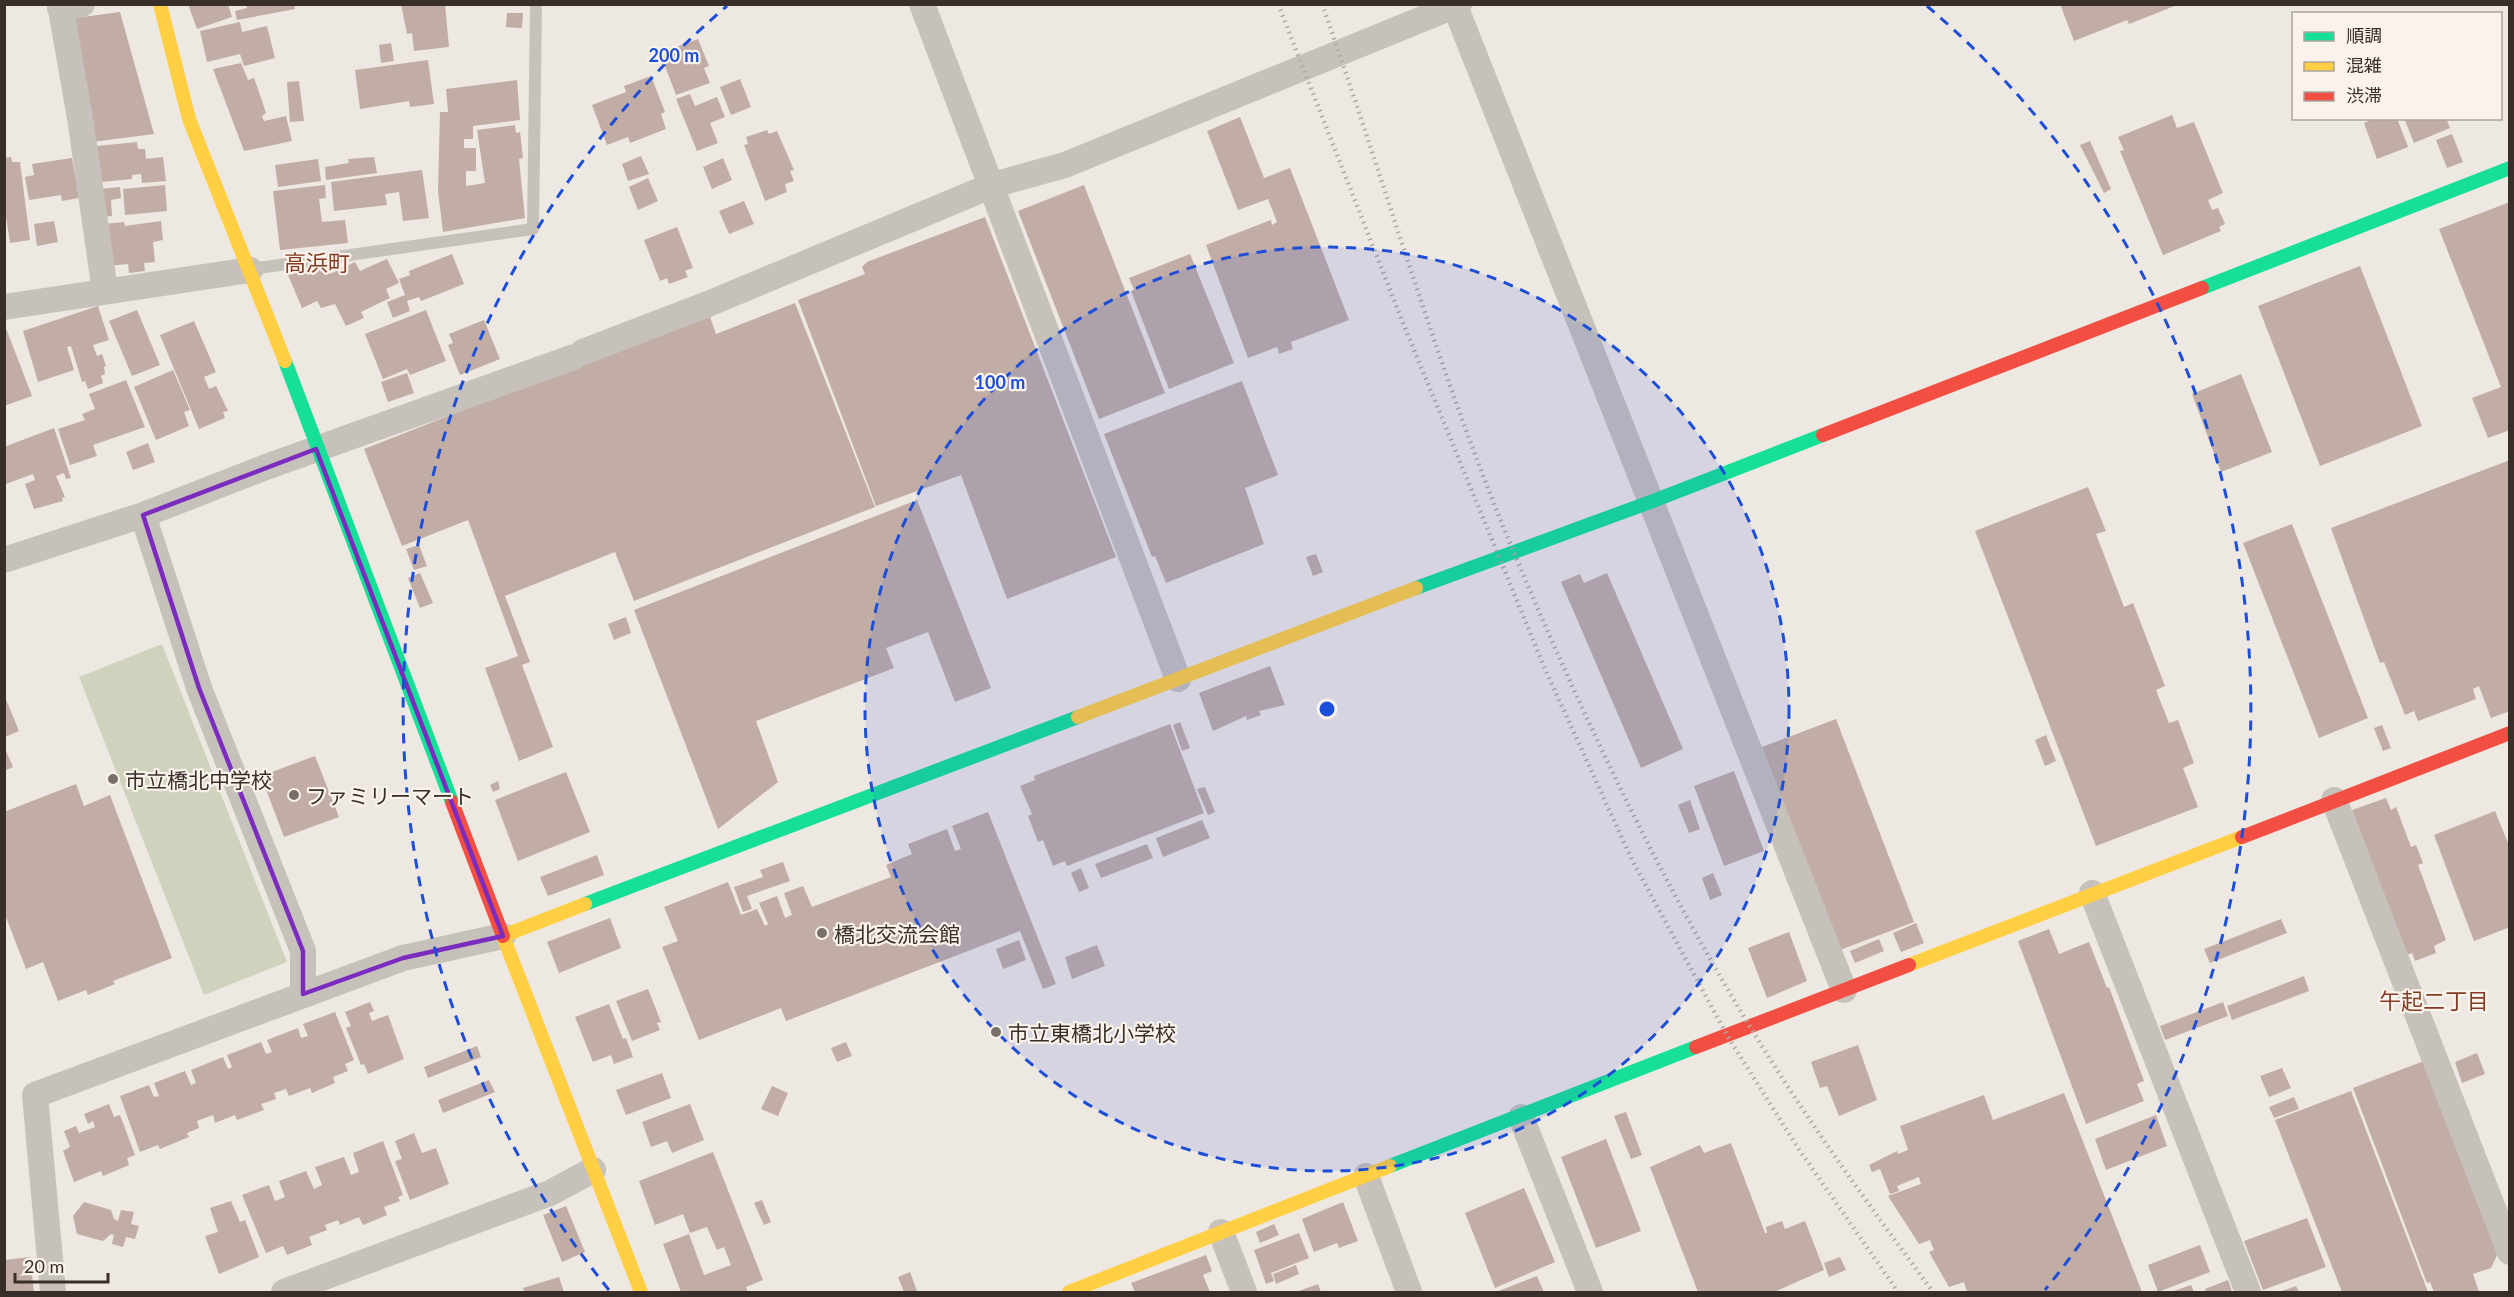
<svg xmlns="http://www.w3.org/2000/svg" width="2514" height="1297" viewBox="0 0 2514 1297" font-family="Lato,'Noto Sans JP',sans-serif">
<rect width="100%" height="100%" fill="#eee8e2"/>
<!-- green -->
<path fill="#cfd3bd" d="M162 644 287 962 204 995 79 677Z"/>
<!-- building -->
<path fill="#c1ada5" d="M188 4H228L232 17 197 29Z
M246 4H294L295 9 237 20 235 11 247 8Z
M401 4H445L449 47 414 51 412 33 407 34Z
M2060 4H2177V5L2129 24 2127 20 2074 41Z
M120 12 154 134 92 142 75 18Z
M507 13H523L522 28 506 27Z
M240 22 242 32 267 26 275 58 244 66 240 54 207 62 200 31Z
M698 39 709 66 704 68 710 83 676 95 660 53Z
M391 43 394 61 381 63 379 45Z
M428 60 434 104 410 107 409 101 360 109 355 70Z
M241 63 248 80 254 78 259 92 266 113 262 116 264 121 286 116 292 141 244 151 213 69Z
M651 76 665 112 661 114 666 129 630 143 628 137 607 145 592 105 626 92 624 86Z
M740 79 751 107 731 115 720 87Z
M517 80 520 120 473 126V139H464V148H476V171H466V186L485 183 477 130 515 125 516 133 520 132 523 158 519 159 525 218 443 232 438 191 440 112H448L446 89Z
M299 81 304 121 290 122 287 82Z
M690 94 695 106 717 97 725 117 710 123 718 143 697 151 676 99Z
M2172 115 2177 128 2194 122 2223 193 2208 200 2212 210 2218 208 2225 224 2219 227 2221 231 2163 255 2120 151 2124 150 2118 137Z
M1240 117 1264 178 1290 168 1349 320 1291 342 1293 349 1279 354 1277 347 1248 358 1206 245 1271 220 1272 225 1277 222 1268 199 1238 210 1207 131Z
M2375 118H2397L2408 147 2377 159 2364 123Z
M2404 118H2446L2450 128 2414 143Z
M767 130 769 134 777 131 794 170 790 171 794 181 785 184 787 192 765 201 744 145 748 144 746 137Z
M2452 134 2463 162 2447 168 2436 140Z
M2090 141 2111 189 2104 193 2080 145Z
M137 142 138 149H145L146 159 163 157 166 181 142 183 141 174 132 175V179L101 182 97 146Z
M641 156 649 174 628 181 622 164Z
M11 157 12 162H20L30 240 10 243 4 203V158Z
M374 157 377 173 326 180 325 167 349 163 348 159Z
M72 158 79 198 62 201 61 195 29 200 25 177 34 175 32 164Z
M723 158 732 180 712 189 703 167Z
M318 159 321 181 278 187 275 165Z
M422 170 429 218 403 221 399 192 385 194 387 205 334 211 331 182Z
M648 178 658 201 638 210 629 187Z
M165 185 167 211 125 215 123 189Z
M325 185 326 198 319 199 322 222 345 220 348 243 280 250 273 191Z
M1084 185 1165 393 1099 419 1018 211Z
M120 187 121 198 111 200 112 216 102 217 99 189Z
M744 201 754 224 729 234 719 211Z
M2510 202V430L2488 438 2472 398 2501 387 2439 229Z
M985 217 1116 557 1007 599 961 475 876 506 798 300 865 274 862 267 867 262Z
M54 221 58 242 37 246 34 224Z
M161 221 163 240 153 242 155 262 144 263 145 271 129 273 128 264 107 266 103 224 124 222 125 226Z
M677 227 693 268 685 271 688 277 669 284 667 278 660 281 644 240Z
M452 254 464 284 421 301 419 297 407 301 410 311 393 318 387 302 405 295 399 279 410 275 409 271Z
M1190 254 1234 363 1169 389 1131 291 1134 290 1129 278Z
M387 259 399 283 386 289 390 298 361 312 364 318 346 326 335 304 321 308 317 301 302 308 288 275 307 267 310 272 326 265 330 274 355 262 360 271Z
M2360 266 2422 426 2320 466 2258 306Z
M795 303 875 507 634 601 615 552 505 596 530 662 522 665 553 747 519 761 485 668 518 656 468 520 402 546 364 449 709 314 716 334Z
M98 306 109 340 93 345 97 356 102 354 106 366 104 367 105 374 101 376 103 383 88 389 85 381 82 382 71 346 67 347 74 370 38 382 23 331Z
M137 310 160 365 132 376 109 321Z
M426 310 446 361 410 375 407 369 383 379 365 334Z
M484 320 500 359 460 375 448 345 453 343 449 334Z
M194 321 216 372 204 377 209 389 216 386 228 411 223 412 225 418 199 429 160 335Z
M4 323 32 396 4 406Z
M173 370 190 410 184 412 189 426 156 440 134 387Z
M407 373 414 393 388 402 381 382Z
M2241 374 2272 452 2221 472 2192 394Z
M126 380 145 427 93 445 97 456 70 465 58 429 85 420 82 414 95 409 89 394Z
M1242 381 1278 475 1245 488 1264 544 1166 583 1155 556 1152 557 1104 434Z
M54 428 71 478 66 479 64 473 56 476 65 497 62 498 63 501 34 509 25 484 35 480 33 474 6 484 4 481V447Z
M148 443 155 462 133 470 126 452Z
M2510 460V711L2491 718 2479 686 2473 689 2476 699 2418 721 2414 711 2405 715 2384 662 2380 663 2331 528Z
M2088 487 2106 531 2096 534 2124 607 2133 603 2165 686 2156 690 2169 723 2178 720 2194 763 2183 768 2198 807 2096 846 1975 531Z
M917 500 991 688 955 702 928 632 886 648 894 668 756 721 778 782 718 829 634 610Z
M2292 524 2368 718 2319 738 2243 543Z
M419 545 427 566 414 570 406 549Z
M1316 554 1323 572 1313 576 1306 557Z
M420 573 433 603 420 608 408 578Z
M1607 573 1683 749 1641 768 1561 582 1580 574 1584 583Z
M626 617 631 633 614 640 608 624Z
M1270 666 1285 705 1259 711 1261 715 1247 720 1246 716 1213 731 1199 693Z
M5 697 19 731 5 737Z
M1836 719 1914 922 1840 950 1762 747Z
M1180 722 1190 748 1182 751 1173 725Z
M1170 724 1204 813 1067 866 1065 861 1053 866 1043 840 1038 842 1028 816 1032 814 1020 786 1035 780 1034 776Z
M2382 725 2391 748 2383 751 2374 728Z
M2046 735 2056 761 2045 766 2035 740Z
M4 746 13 767 4 771Z
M315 756 339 817 284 837 261 776Z
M1734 771 1764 851 1724 866 1694 786Z
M566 772 590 832 518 861 495 800Z
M498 781 500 789 493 792 490 785Z
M76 784 84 806 110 795 172 958 113 981 115 984 88 995 86 990 58 1001 43 962 26 969 4 912V812Z
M1205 787 1215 812 1208 815 1197 789Z
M2386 798 2391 810 2396 807 2411 847 2416 845 2423 863 2418 865 2446 940 2434 946 2436 953 2415 961 2412 953 2407 955 2352 810Z
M1690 800 1700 829 1689 833 1678 805Z
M2495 811 2510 848V927L2474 941 2434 835Z
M988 812 1056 984 1043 989 1020 931 786 1021 781 1008 699 1040 662 947 678 941 664 907 728 882 741 915 757 909 765 926 768 924 759 903 777 896 785 918 792 915 784 893 803 886 812 907 891 877 886 865 912 854 908 844 947 829 955 851 961 849 952 826Z
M1202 820 1210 838 1163 857 1156 838Z
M1147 844 1153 858 1101 878 1095 864Z
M597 855 604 875 548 896 540 877Z
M783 862 790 881 747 896 752 909 743 912 734 887 763 877 760 870Z
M1081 868 1089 888 1079 892 1071 873Z
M1713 873 1722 895 1710 900 1702 878Z
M610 918 621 948 559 973 547 942Z
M2281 919 2287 933 2210 963 2204 949Z
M1916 923 1924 943 1901 952 1893 933Z
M2049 929 2059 954 2089 942 2107 988 2109 987 2144 1081 2137 1084 2144 1101 2086 1124 2018 941Z
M1789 932 1807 981 1767 998 1748 948Z
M1879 939 1884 951 1855 963 1850 951Z
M1019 940 1026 960 1003 969 996 949Z
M1097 945 1105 966 1072 979 1065 957Z
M2304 976 2309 991 2232 1020 2227 1006Z
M648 989 661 1022 657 1023 660 1030 632 1041 616 1001Z
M370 1002 374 1011 369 1013 372 1021 388 1015 404 1059 368 1074 364 1064 361 1065 346 1028 351 1026 345 1012Z
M2223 1002 2228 1016 2165 1040 2160 1026Z
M609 1004 623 1039 626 1038 633 1057 614 1064 611 1055 593 1062 575 1017Z
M335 1012 354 1060 345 1064 348 1071 333 1077 335 1083 312 1093 310 1088 289 1096 286 1089 274 1093 276 1099 261 1104 264 1110 237 1120 235 1115 215 1123 213 1115 197 1121 199 1128 187 1133 189 1137 160 1149 158 1145 140 1152 120 1096 149 1085 154 1097 159 1096 154 1083 185 1071 191 1085 196 1083 191 1070 223 1057 228 1069 232 1067 227 1055 261 1042 266 1054 272 1052 267 1040 298 1028 301 1038 308 1036 303 1024Z
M846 1042 852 1056 837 1062 831 1048Z
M1858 1045 1877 1100 1839 1116 1827 1086 1820 1088 1811 1062Z
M477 1046 481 1057 428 1078 424 1067Z
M2477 1053 2485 1074 2462 1083 2455 1062Z
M2424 1061 2498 1253 2491 1268 2473 1274 2479 1292H2434L2430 1282 2427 1283 2353 1088Z
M2282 1068 2291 1088 2269 1097 2260 1076Z
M662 1073 671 1098 626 1115 616 1090Z
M489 1080 495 1092 443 1113 438 1100Z
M772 1086 788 1093 778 1116 761 1109Z
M2351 1091 2428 1292H2342L2275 1120Z
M2064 1093 2142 1292H1967L1964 1282 1949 1287 1929 1252 1934 1250 1930 1240 1919 1244 1888 1196 1921 1184 1919 1177 1897 1186 1899 1191 1890 1194 1880 1169 1872 1172 1869 1165 1897 1151 1898 1154 1908 1150 1900 1126 1984 1095 1993 1120Z
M2294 1097 2299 1109 2274 1118 2269 1107Z
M109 1104 114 1117 120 1115 135 1155 127 1158 129 1165 103 1176 101 1171 74 1182 63 1151 70 1147 64 1131 76 1126 79 1133 95 1127 93 1121 88 1124 84 1114Z
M690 1104 704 1140 672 1153 667 1141 651 1147 642 1122Z
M1626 1112 1642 1155 1631 1159 1614 1116Z
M2156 1115 2167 1146 2106 1170 2095 1139Z
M414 1133 422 1153 436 1148 449 1184 410 1200 395 1161 402 1159 395 1141Z
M1606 1139 1641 1231 1596 1248 1561 1157Z
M383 1141 403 1195 398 1197 400 1201 384 1207 387 1215 363 1225 359 1217 340 1225 338 1220 325 1225 327 1230 309 1237 312 1245 287 1255 283 1246 266 1253 242 1195 269 1185 275 1201 285 1197 279 1181 306 1171 314 1189 322 1185 315 1167 344 1157 351 1175 359 1172 353 1153Z
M1731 1143 1765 1233H1767L1766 1227 1782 1221 1785 1229 1805 1221 1824 1270 1774 1292H1698L1650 1167 1700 1145 1704 1153Z
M713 1152 763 1280 746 1287 748 1292H681L663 1244 689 1234 704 1275 731 1265 724 1247 717 1250 707 1227 690 1233 683 1214 655 1225 639 1181Z
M1524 1188 1555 1262 1495 1288 1465 1213Z
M762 1200 771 1222 764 1225 754 1203Z
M231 1201 240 1222 245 1220 259 1257 219 1274 205 1236 218 1232 210 1208Z
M84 1202 111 1210 114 1219 118 1221 121 1210 134 1212 131 1224 139 1226 135 1239 126 1237 123 1247 112 1244 114 1235 111 1234 103 1241 77 1234 73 1216Z
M1343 1202 1358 1241 1339 1248 1337 1243 1314 1252 1302 1219Z
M566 1206 585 1252 562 1262 543 1215Z
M2307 1218 2326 1267 2263 1290 2244 1241Z
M1274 1224 1279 1235 1260 1243 1256 1232Z
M1299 1233 1309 1258 1271 1273 1274 1281 1266 1284 1254 1250Z
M2200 1245 2210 1272 2158 1292 2148 1265Z
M1206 1255 1212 1271 1203 1275 1210 1292H1135L1131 1283Z
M30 1257 34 1292H6L4 1260Z
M1840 1257 1846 1270 1829 1277 1824 1263Z
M1296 1265 1299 1274 1276 1284 1273 1274Z
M910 1272 917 1291 904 1292 898 1277Z
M1537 1276 1544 1292H1496Z
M559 1277 564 1292H520L524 1291 523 1288Z
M2228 1280 2232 1292H2206L2205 1289Z
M1318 1284 1321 1292H1296Z
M2191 1285 2194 1292H2171Z
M2296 1286 2299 1292H2279Z"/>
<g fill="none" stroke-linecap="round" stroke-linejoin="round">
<!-- lane -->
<path stroke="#c7c1bb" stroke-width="12" d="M251 269 533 229 536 4"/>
<!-- street -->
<path stroke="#c7c1bb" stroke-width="26" d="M60 4 80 118 105 291
M922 4 1178 679
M1455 6 1844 990
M60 8 82 4
M4 307 250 270
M583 352 708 304 993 185 1065 165 1459 4
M4 560 143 515
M2334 800 2510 1252
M2092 893 2248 1292
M303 994V951L199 688 143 515 266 467 574 357
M1521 1117 1590 1292
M1366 1176 1409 1292
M1221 1232 1244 1292
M53 1292 35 1095 403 958 503 936
M284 1292 550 1193 593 1170"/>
<!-- fast -->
<path stroke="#16e098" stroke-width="14" d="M2202 288 2510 168
M285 361 452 802
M1416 588 1653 501 1823 435
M585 904 1078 717
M1390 1166 1696 1047"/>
<!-- slow -->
<path stroke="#ffcf43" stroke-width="14" d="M160 4 189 119 285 361
M1078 717 1416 588
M585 904 503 936 641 1292
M1909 965 2242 837
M1069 1292 1390 1166"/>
<!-- jam -->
<path stroke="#f24e42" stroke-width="14" d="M1823 435 2202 288
M452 802 503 936
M2242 837 2510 733
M1696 1047 1909 965"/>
<!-- rail -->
<path stroke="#afaaa6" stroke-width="4.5" stroke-dasharray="1.5 4.5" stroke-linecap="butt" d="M1278 4 1401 318 1545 669 1632 860 1728 1037 1798 1148 1898 1292
M1322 4C1386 185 1438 371 1512 548 1581 712 1657 874 1749 1025 1805 1118 1869 1205 1933 1292"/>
</g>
<!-- marked area -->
<path fill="none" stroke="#7b2cbf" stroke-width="4.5" stroke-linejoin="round" d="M316 449 503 936 403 958 303 994V951L199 688 143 515Z"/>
<!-- distance rings -->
<circle cx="1327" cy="709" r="462" fill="#1d4ed8" fill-opacity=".12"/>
<g fill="none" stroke="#1d4ed8" stroke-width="3" stroke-dasharray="10 8">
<circle cx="1327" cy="709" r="462"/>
<path d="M609 1290A924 924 0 0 1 727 6M1927 6A924 924 0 0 1 2045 1290"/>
</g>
<!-- markers -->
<g fill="#786f6a" stroke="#faf3eb" stroke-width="2">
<circle cx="113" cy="779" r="6"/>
<circle cx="294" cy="795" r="6"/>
<circle cx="822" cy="933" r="6"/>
<circle cx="996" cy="1032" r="6"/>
</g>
<g text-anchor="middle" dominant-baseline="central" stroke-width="4.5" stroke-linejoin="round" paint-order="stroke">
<!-- poi labels -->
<g font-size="21" fill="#382e2a" stroke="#faf3eb" text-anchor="start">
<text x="125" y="779">市立橋北中学校</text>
<text x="306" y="795">ファミリーマート</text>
<text x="834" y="933">橋北交流会館</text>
<text x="1008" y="1032">市立東橋北小学校</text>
</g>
<!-- neighbourhood labels -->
<g font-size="22" fill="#853b24" stroke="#faf3eb">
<text x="317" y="262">高浜町</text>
<text x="2434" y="1000">午起二丁目</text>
</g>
</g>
<circle cx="1327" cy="709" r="9" fill="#1d4ed8" stroke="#faf3eb" stroke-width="3"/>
<g font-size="18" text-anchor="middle" font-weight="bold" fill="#1d4ed8" stroke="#faf3eb" stroke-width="4.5" stroke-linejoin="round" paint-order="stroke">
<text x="674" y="62">200 m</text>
<text x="1000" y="389">100 m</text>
</g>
<!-- border -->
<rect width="2514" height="1297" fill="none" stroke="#382e2a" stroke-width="12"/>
<!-- legend -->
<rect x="2292" y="12" width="210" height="108" fill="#faf3eb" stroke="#aca49e" stroke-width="1.5"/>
<rect x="2304" y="32" width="30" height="9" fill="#16e098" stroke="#aca49e" stroke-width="1.5"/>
<text x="2346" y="42" font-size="18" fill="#382e2a">順調</text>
<rect x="2304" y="62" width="30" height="9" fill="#ffcf43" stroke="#aca49e" stroke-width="1.5"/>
<text x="2346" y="72" font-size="18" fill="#382e2a">混雑</text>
<rect x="2304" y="92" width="30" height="9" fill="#f24e42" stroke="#aca49e" stroke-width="1.5"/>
<text x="2346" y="102" font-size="18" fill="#382e2a">渋滞</text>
<!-- scale -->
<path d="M15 1273v9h93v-9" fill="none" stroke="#382e2a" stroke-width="3"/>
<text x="24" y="1273" font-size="18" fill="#382e2a" stroke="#faf3eb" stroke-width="4.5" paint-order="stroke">20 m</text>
</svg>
